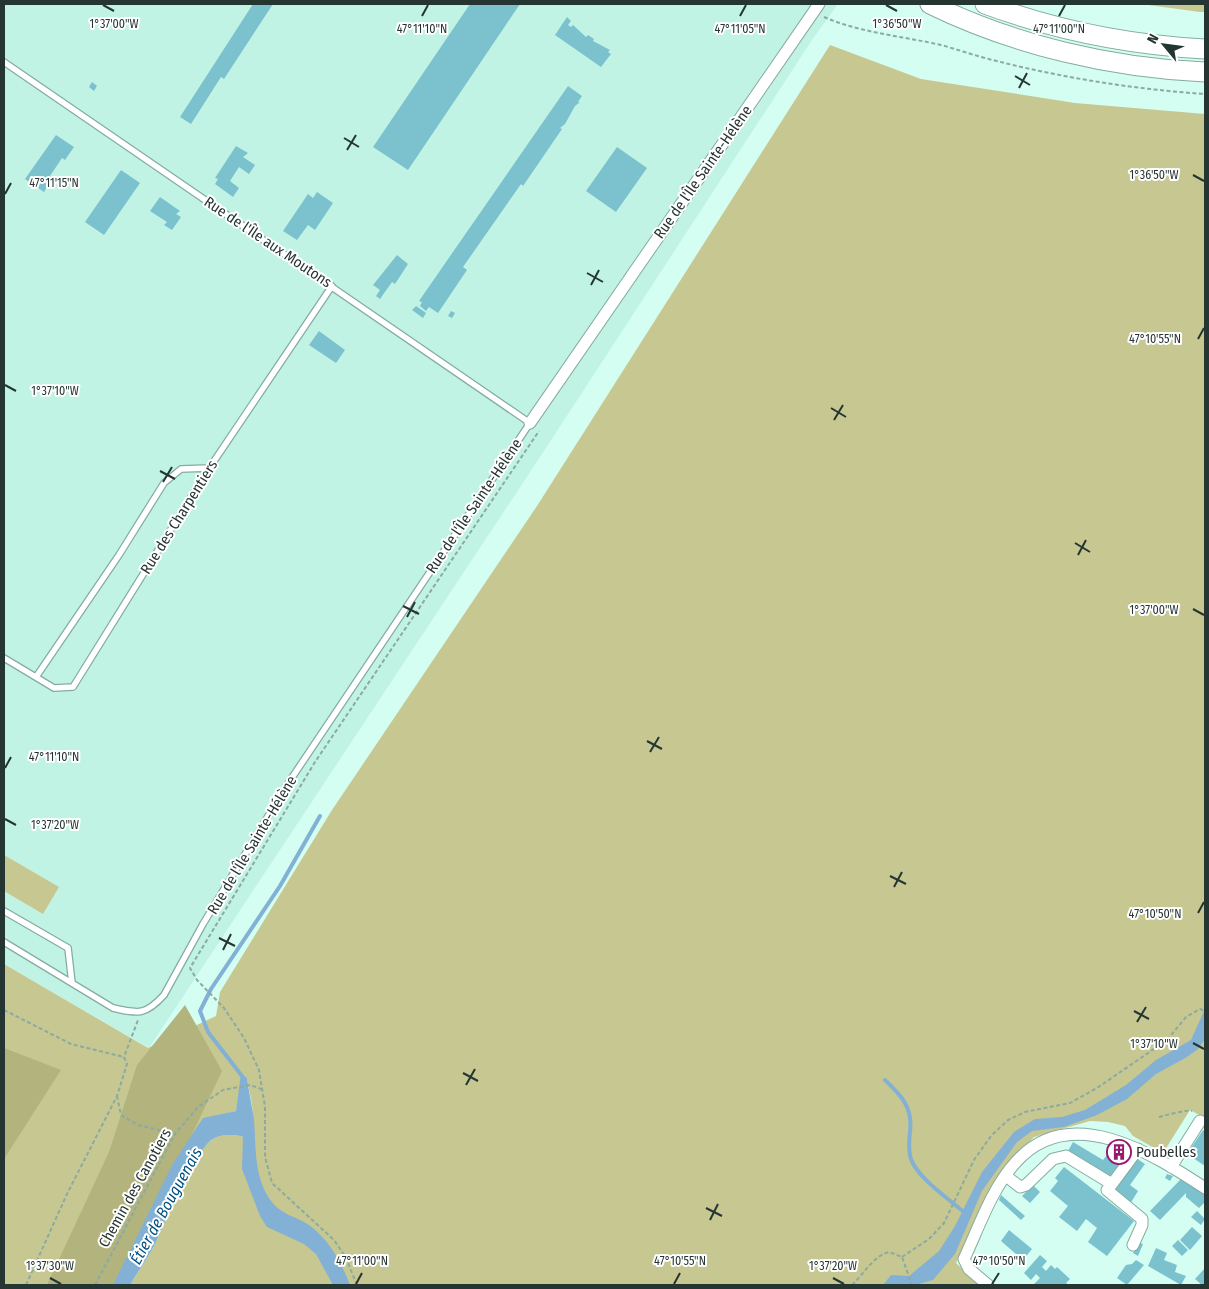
<svg xmlns="http://www.w3.org/2000/svg" width="1209" height="1289" viewBox="0 0 1209 1289" font-family="'Fira Sans Condensed',sans-serif">
<rect width="100%" height="100%" fill="#d4fef2"/>
<!-- built -->
<path fill="#c1f3e5" d="M4 4H838L812 40 542 454 149 1048 4 964Z"/>
<!-- green -->
<path fill="#c7c791" d="M1141 4H1205V12H1200Z
M830 45 921 79 1075 103 1205 114V1118L1190 1110 1163 1153 1133 1136 1125 1126 1108 1122 1090 1121 1034 1137 997 1177 956 1263 980 1285H130C138 1271 149 1257 156 1242 167 1216 190 1159 210 1141 218 1134 233 1134 243 1137 260 1121 250 1099 247 1078L242 1074 236 1111 203 1119 113 1285H4V964L148 1048 216 1016 220 992 332 810 537 506Z
M4 855 59 887 43 914 4 891Z"/>
<!-- forest -->
<path fill="#b2b37d" d="M185 1005 222 1071 121 1285H47L109 1152 137 1065Z
M4 1048 61 1070 4 1159Z"/>
<!-- water -->
<path fill="#83b0d5" d="M1205 1009V1039L1198 1049 1187 1057 1156 1074 1127 1099 1097 1115 1064 1127 1032 1131 1017 1142 982 1191 955 1254 933 1280 915 1285H883L891 1275 909 1276 939 1251 955 1226 982 1172 1014 1132 1035 1119 1062 1117 1085 1110 1126 1085 1156 1060 1191 1040Z
M241 1073 247 1078C249 1092 252 1106 254 1120 256 1146 254 1171 267 1195 281 1218 296 1214 313 1228 331 1243 342 1264 350 1285H333L316 1254 304 1244 267 1227 260 1216 242 1169 243 1137C234 1134 218 1134 210 1141 191 1159 167 1217 156 1242 149 1257 138 1271 130 1285H113L172 1165 203 1118 236 1111Z"/>
<g fill="none" stroke-linecap="round" stroke-linejoin="round">
<!-- stream -->
<path stroke="#83b0d5" stroke-width="4" d="M242 1076 208 1032 200 1011 211 989 280 886 320 816
M885 1080C902 1096 913 1108 910 1132 909 1141 908 1150 911 1159 918 1179 951 1200 966 1214"/>
</g>
<!-- building -->
<path fill="#7bc1ce" d="M253 4H273L224 79 221 77 191 124 180 117Z
M470 4H520L408 170 373 147Z
M567 17 571 21 568 25 571 27 573 25 586 37 588 35 594 39 593 41 610 50 608 52 611 54 601 67 555 35Z
M92 82 97 86 94 91 89 87Z
M568 86 582 96 578 102H580L575 106 565 124 560 128 562 129 523 186 521 184 463 267 467 270 438 313 429 307 426 311 420 306 422 302 419 301Z
M56 135 74 147 65 160 62 158 50 176 53 178 44 192 25 179Z
M236 146 248 153 243 157 255 165 249 174 239 167 230 181 239 188 233 197 215 184 218 179 215 178Z
M617 147 647 168 616 212 586 191Z
M121 170 140 183 104 235 85 222Z
M317 192 333 203 315 230 308 225 297 240 283 231 308 194 313 198Z
M160 197 180 211 176 214 181 217 172 230 164 225 167 222 150 211Z
M397 255 408 264 395 284 392 282 380 299 376 296 380 290 373 285Z
M416 306 426 313 423 318 412 310Z
M451 311 455 313 452 318 448 316Z
M319 331 345 350 336 363 309 345Z
M1203 1130 1205 1132V1166L1187 1154Z
M1073 1142 1103 1160 1114 1146 1129 1154 1111 1178 1068 1151Z
M1136 1158 1145 1164 1130 1185 1138 1191 1130 1204 1113 1190Z
M1064 1167 1134 1221 1107 1256 1088 1242 1097 1228 1086 1219 1077 1231 1059 1217 1068 1206 1050 1191 1058 1181 1055 1178Z
M1167 1174 1173 1176 1170 1181 1165 1178Z
M1181 1179 1205 1194V1202L1199 1208 1186 1197V1193L1160 1220 1150 1211Z
M1033 1185 1040 1192 1030 1203 1022 1196Z
M1001 1195 1025 1216 1021 1220 999 1200Z
M1197 1211 1205 1219 1201 1225 1191 1217Z
M1192 1227 1202 1236 1190 1250 1180 1240Z
M1009 1230 1032 1249 1023 1260 1001 1241Z
M1178 1240 1188 1250 1182 1256 1172 1246Z
M1138 1242 1143 1244 1138 1256 1133 1253Z
M1156 1248 1167 1253 1164 1260 1177 1265 1175 1272 1186 1276 1181 1285 1148 1266Z
M1040 1255 1047 1261 1042 1267 1046 1271 1051 1265 1055 1269 1057 1267 1070 1279 1066 1283 1069 1285H1036L1034 1284 1040 1278 1036 1274 1031 1280 1024 1273Z
M1136 1260 1144 1265 1127 1285 1117 1278 1126 1265 1132 1264Z
M1205 1268V1285H1202L1195 1279Z"/>
<g fill="none" stroke-linecap="round" stroke-linejoin="round">
<defs>
<path id="service" d="M4 62 530 423 285 788 203 924 164 995C146 1015 139 1014 113 1008L4 942
M4 658 54 688 73 687 206 473 332 286
M36 677 119 555 164 483 181 469 209 468
M4 911 68 948 72 983"/>
<path id="minor" d="M530 423 819 4
M1171 1167 1200 1121
M1006 1176 1020 1187 1026 1185 1053 1159 1066 1156 1112 1184 1138 1149
M1112 1184 1107 1190 1142 1219V1225L1133 1245
M988 1285 969 1269 964 1259C979 1227 992 1188 1016 1162 1070 1101 1153 1154 1205 1188"/>
<path id="trunk" d="M930 4C1014 45 1111 68 1205 72
M985 4C1055 30 1130 45 1205 49"/>
</defs>
<!-- service casing -->
<use href="#service" stroke="#85aca1" stroke-width="8"/>
<!-- minor casing -->
<use href="#minor" stroke="#85aca1" stroke-width="13"/>
<!-- trunk casing -->
<use href="#trunk" stroke="#85aca1" stroke-width="21"/>
<!-- path -->
<path stroke="#8baaa1" stroke-width="2" stroke-dasharray="4 2.5" stroke-linecap="butt" d="M824 17C861 33 902 36 941 45 956 49 970 54 985 58 1057 77 1131 89 1205 94
M4 1010 71 1044 124 1057
M117 1096 121 1115 138 1125 175 1134
M1159 1117C1167 1115 1188 1109 1192 1111
M902 1257 929 1239 944 1223 974 1160 991 1136 1008 1120 1025 1112 1070 1103 1097 1088 1167 1040 1186 1017 1200 1009 1205 1011
M26 1285 67 1194 117 1096 127 1064 124 1057 138 1020
M95 1285 175 1134 198 1107 223 1090 250 1085 264 1090
M357 1285 345 1256 334 1240 272 1183 265 1157V1107L259 1070 244 1038 224 1008 197 980 190 968 315 762 539 431
M852 1285C864 1274 873 1256 889 1252L902 1257 912 1285"/>
<!-- service -->
<use href="#service" stroke="#fff" stroke-width="5.5"/>
<!-- minor -->
<use href="#minor" stroke="#fff" stroke-width="11"/>
<!-- trunk -->
<use href="#trunk" stroke="#fff" stroke-width="19"/>
</g>
<!-- ticks -->
<path fill="none" stroke="#253531" stroke-width="2" d="M103 5 114 11M886 5 897 11M422 16 428 5M740 16 746 5M1059 16 1065 5M1015 76 1030 85M1019 88 1027 73M344 138 359 147M347 150 356 135M1193 175 1204 181M5 194 11 183M587 273 603 282M591 285 599 270M1198 339 1204 328M5 385 16 391M831 408 846 417M834 420 843 405M160 471 175 479M163 482 172 467M1075 543 1090 552M1078 555 1086 540M403 606 419 614M1193 609 1204 615M407 617 415 602M647 741 662 749M650 752 659 737M5 768 11 757M5 819 16 825M890 876 906 884M894 887 902 872M1198 913 1204 902M219 938 235 946M223 950 231 934M1134 1011 1149 1019M1137 1022 1146 1007M1193 1043 1204 1049M463 1073 478 1081M466 1085 475 1069M706 1208 722 1216M710 1220 718 1204M50 1278 61 1284M833 1278 844 1284M356 1284 362 1273M674 1284 680 1273M992 1284 999 1273"/>
<!-- icons -->
<defs>
<symbol id="building-ring" viewBox="-11 -11 22 22"><circle r="9.5" fill="#fff" stroke="#98186f" stroke-width="1.5"/><path d="M-4-6H4V6H1V3H-1V6H-4ZM-2.5-4.3h1.7v1.8h-1.7ZM.8-4.3h1.7v1.8H.8ZM-2.5-1h1.7V.8h-1.7ZM.8-1h1.7V.8H.8Z" fill="#98186f"/></symbol>
</defs>
<g fill-rule="evenodd">
<use href="#building-ring" x="1105" y="1138" width="28" height="28"/>
</g>
<g text-anchor="middle" dominant-baseline="central" stroke-width="4" stroke-linejoin="round" paint-order="stroke">
<!-- street labels -->
<g font-size="15" fill="#253531" stroke="#fff">
<text transform="translate(703 172) rotate(-55)">Rue de l'Île Sainte-Hélène</text>
<text transform="translate(268 242) rotate(34)">Rue de l'Île aux Moutons</text>
<text transform="translate(474 506) rotate(-56)">Rue de l'Île Sainte-Hélène</text>
<text transform="translate(179 517) rotate(-58)">Rue des Charpentiers</text>
<text transform="translate(252 845) rotate(-59)">Rue de l'Île Sainte-Hélène</text>
<text transform="translate(135 1188) rotate(-61)">Chemin des Canotiers</text>
</g>
<!-- poi labels -->
<g font-size="15" fill="#253531" stroke="#fff" text-anchor="start">
<text x="1136" y="1152">Poubelles</text>
</g>
<!-- water labels -->
<g font-size="16" font-style="italic" fill="#025281" stroke="#fff">
<text transform="translate(166 1206) rotate(-61)">Étier de Bouguenais</text>
</g>
</g>
<g font-size="12" text-anchor="middle" fill="#253531" stroke="#fff" stroke-width="4" stroke-linejoin="round" paint-order="stroke">
<text x="897" y="28">1°36'50"W</text>
<text x="114" y="28">1°37'00"W</text>
<text x="740" y="33">47°11'05"N</text>
<text x="422" y="33">47°11'10"N</text>
<text x="1059" y="33">47°11'00"N</text>
<text x="1154" y="179">1°36'50"W</text>
<text x="54" y="187">47°11'15"N</text>
<text x="1155" y="343">47°10'55"N</text>
<text x="55" y="395">1°37'10"W</text>
<text x="1154" y="614">1°37'00"W</text>
<text x="54" y="761">47°11'10"N</text>
<text x="55" y="829">1°37'20"W</text>
<text x="1155" y="918">47°10'50"N</text>
<text x="1154" y="1048">1°37'10"W</text>
<text x="362" y="1265">47°11'00"N</text>
<text x="680" y="1265">47°10'55"N</text>
<text x="999" y="1265">47°10'50"N</text>
<text x="50" y="1270">1°37'30"W</text>
<text x="833" y="1270">1°37'20"W</text>
</g>
<!-- border -->
<rect width="1209" height="1289" fill="none" stroke="#253531" stroke-width="10"/>
<!-- north arrow -->
<g transform="translate(1164 45) rotate(299)" stroke="#ffffff" stroke-width="4" paint-order="stroke">
<path d="M0-4L9 19L0 12L-9 19Z" fill="#253531"/>
<text y="-8" font-size="14" font-weight="bold" text-anchor="middle" fill="#253531">N</text>
</g>
</svg>
